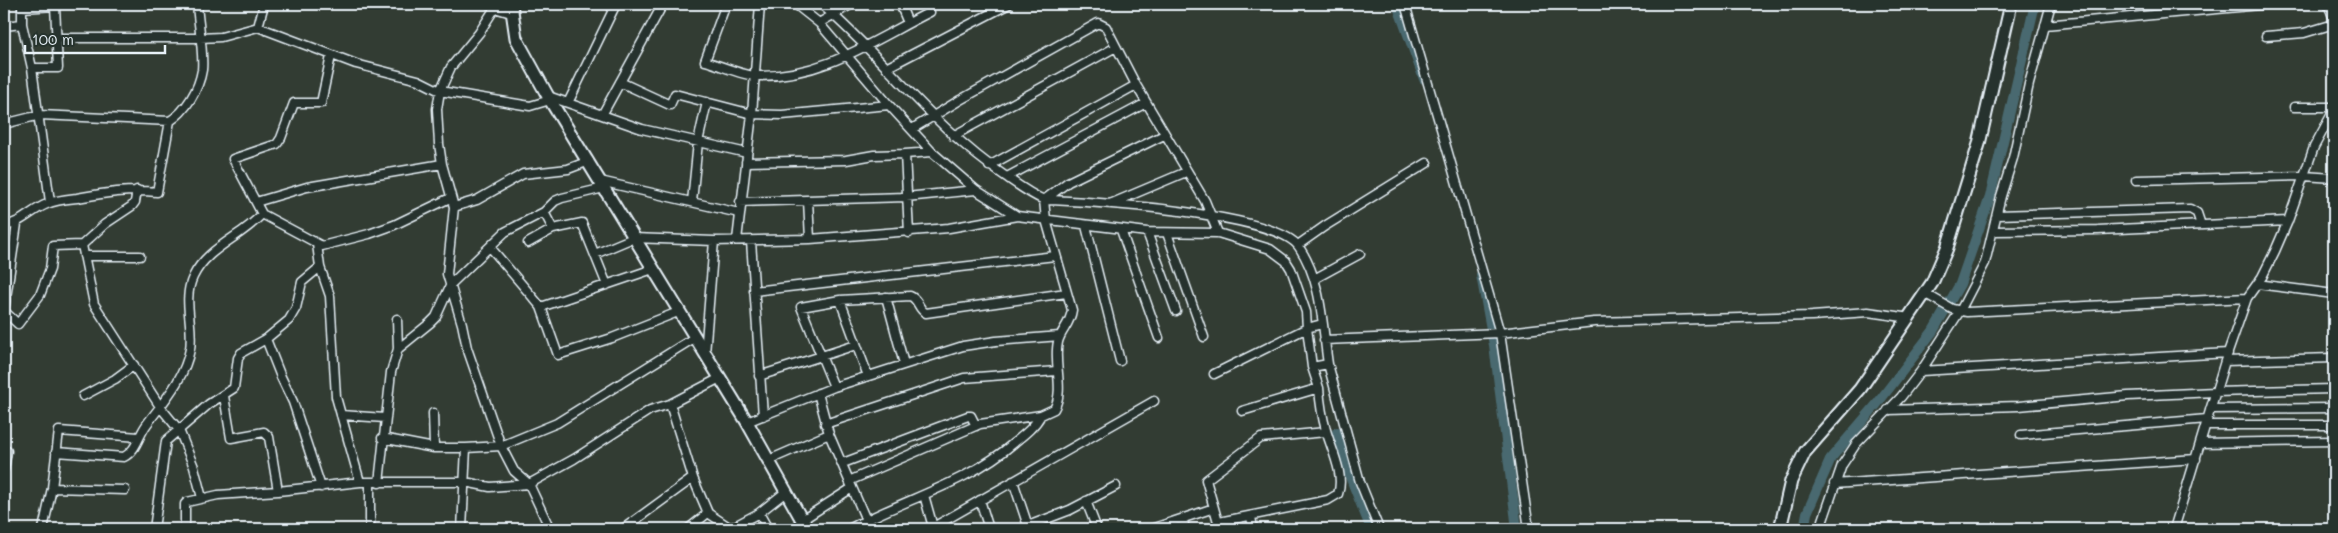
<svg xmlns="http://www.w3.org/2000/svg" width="2338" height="533" viewBox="0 0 2338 533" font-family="Mali,sans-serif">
<rect width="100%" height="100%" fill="#323c33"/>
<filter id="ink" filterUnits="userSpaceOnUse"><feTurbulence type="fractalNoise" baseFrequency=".02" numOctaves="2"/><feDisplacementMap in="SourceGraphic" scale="10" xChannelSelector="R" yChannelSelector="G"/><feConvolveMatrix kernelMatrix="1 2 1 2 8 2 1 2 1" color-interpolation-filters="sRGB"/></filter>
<g filter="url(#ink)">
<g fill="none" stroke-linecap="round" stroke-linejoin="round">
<!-- canal -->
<path stroke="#496970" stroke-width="10" d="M1397 4 1424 79
M1481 275 1494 345 1517 529
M1337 432 1347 469 1371 529
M1804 529 1807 513 1831 458 1877 404 1933 331 1960 284 1990 197 2035 4"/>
<defs>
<path id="street" d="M22 4V8L55 6 58 68H32L50 202
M726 4 705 61C720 65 743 76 757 76 824 77 872 41 930 12
M795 4 819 23 889 105 932 152 976 190 1017 216 1147 232 1218 233 1270 249 1286 261 1291 269 1306 312 1307 328 1214 374
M821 4C885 59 935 129 1005 176 1018 185 1030 194 1044 200 1089 201 1276 213 1299 247 1322 281 1322 324 1328 364
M900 4 908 23
M1405 4 1500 333 1529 529
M2328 4 2334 19
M22 8V24L32 68
M511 13 498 9 493 11 479 33 451 67 440 91 437 109 439 144 442 164 454 207 447 274 462 324 467 348 501 446 514 471 529 484 550 529
M819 23 852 4
M2045 25 2271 4
M4 26 22 24
M258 27 264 4
M2266 36 2304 33 2334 24
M56 38H200L221 37 258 27 356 64 418 80 440 91 530 106 550 100
M331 56 321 103H294L281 138 277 144 233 159 262 214 322 246 369 234 394 225 450 198
M886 68 1009 4
M620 82 670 105 675 94 752 114 782 115 889 105
M548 96 642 129 747 153
M568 103 616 4
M2294 107H2334
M602 115 663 4
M4 124 40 115 170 121C186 111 199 89 202 70 204 53 198 22 197 4
M912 129 960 100 1098 23 1106 27 1136 85 1205 201 1218 233
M953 136 1116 47
M905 154 932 152
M746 162 846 160 874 155 905 154 909 233
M989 166 1136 85
M1007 177 1146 103
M2136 180 2304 176 2334 178
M600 181 739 213
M808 200 810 239
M1044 200 1068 182 1164 135
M256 202 307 187 442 164
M692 202 698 142 707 102
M740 202 906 197 976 190
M1110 204 1186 172
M454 207 477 200 523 174 568 169 589 161
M544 212 553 229
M1997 215 2190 209 2197 213 2201 225
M4 226C22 223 30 211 47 204 56 200 68 199 77 198 104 193 130 189 157 192L170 121
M1086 226 1120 361
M1121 230 1159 338
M1994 231 2098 230 2288 221
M1147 232 1176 311
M1167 233 1204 337
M737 240 752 114 760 4
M751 241 763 416
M528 243 553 229 582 223 607 285
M317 244 320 267 330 296 336 397 360 482
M82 245 94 304 161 408 179 430 194 467 202 498
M1298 245 1325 226 1427 163
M490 247 541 307 558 355 612 338 678 312
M595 254 633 238 714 241 810 239 949 228 1017 216
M84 256H140
M1316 278 1360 254
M2257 284 2334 294
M754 291 1055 256
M1926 294 1952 309 1967 312 2247 298
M886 297 904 364
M840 300 868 376
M541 307 653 269
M4 311 18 324 40 295 50 269 53 246 82 245 105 224 132 206 135 202 137 190
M4 311 17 224
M266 339 281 377 293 402 321 487
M1324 340 1500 333 1594 322 1812 316 1868 312 1910 318
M398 349 430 323 436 317 451 284 505 232 544 212 555 201 562 198 604 188
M705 354 714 241
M2225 361 2334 358
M1312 367 1328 364 1360 482 1379 529
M1921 371 2228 353
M759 376 856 345
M834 387 801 307 840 300 910 296C919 299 918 310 926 313L1066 293
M818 393 829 434 866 520
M83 396 115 379 134 365
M224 396 231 438 264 432 269 437 278 491
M670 404 693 478 708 513 732 529
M2210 409 2334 408
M1888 410 2019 406 2128 396 2215 392 2334 389
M1242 411 1319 388 1312 367 1307 328 1322 324
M433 413 434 448
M341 415 385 418
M747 422 834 387 963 346 996 341 1060 336
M825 424 964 378 1057 371
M2206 425H2334
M2021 435 2207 419
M382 438 434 448H466L462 529
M2201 443 2334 441
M466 448 501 446 557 423 694 338
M56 452 124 457C137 450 138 436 147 424 164 401 185 378 190 349 194 325 182 300 193 277 207 247 242 237 262 214
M769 460 829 434
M843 463 968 416H971L976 426
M4 469 7 451
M849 481 980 424 1041 415 1054 409C1065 390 1053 363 1058 342 1061 330 1070 325 1072 310L1046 220 1044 200
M1013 481 1028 526
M379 483 391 372 398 349 397 319
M1834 484 2196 459
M52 488 125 490
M924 495 933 527
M980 500 989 529
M1086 501 1097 529
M1214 508 1206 480 1261 438 1326 432
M759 513 768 529
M1251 516 1253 529
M1183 519 1185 529
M802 520 852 488
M1219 522 1328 500 1338 494C1345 474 1331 449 1326 430 1322 416 1320 402 1319 388
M43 529 52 488 59 431 139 437
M154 529 166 441 209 404 234 388 238 358 241 353 266 339 289 320 296 308 302 282 320 267
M185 529V504L187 502 218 495 278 491 360 482H465L490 487 529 484 574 459 650 410 670 404 720 378
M370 529V483
M623 529 693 478
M688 529 708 513
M729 529 759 513 787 491
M849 529C904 499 967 484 1015 442 1025 434 1035 426 1041 415
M930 529 1154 401
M1029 529 1028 526 1070 510 1116 486
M1151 529 1214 508 1220 529
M1820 529 1842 465 1856 444 1901 397 1921 371 1960 311 1985 263 2001 196 2013 158 2029 84 2051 4
M2174 529 2225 361 2247 298 2262 277 2275 251 2288 221 2314 147 2334 110"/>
<path id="secondary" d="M511 4 516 38 550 100 747 422 807 529
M1780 529 1791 481 1805 452 1860 389 1932 283 1947 248 1979 144 2011 4"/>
</defs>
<!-- street casing -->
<use href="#street" stroke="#e8f1f8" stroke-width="11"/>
<!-- secondary casing -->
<use href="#secondary" stroke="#e8f1f8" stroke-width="15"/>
<!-- street -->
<use href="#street" stroke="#26332d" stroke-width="8"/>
<!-- secondary -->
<use href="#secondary" stroke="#26332d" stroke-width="11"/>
</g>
</g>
<!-- margin -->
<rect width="2338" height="533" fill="none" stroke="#26332d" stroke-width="20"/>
<rect x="10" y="10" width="2318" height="513" fill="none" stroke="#e8f1f8" stroke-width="2" filter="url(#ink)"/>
<!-- scale -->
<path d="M25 45v8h140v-8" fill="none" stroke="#e8f1f8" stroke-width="2.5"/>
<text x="32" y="45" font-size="15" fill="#e8f1f8" stroke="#26332d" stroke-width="4" paint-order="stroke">100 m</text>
</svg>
